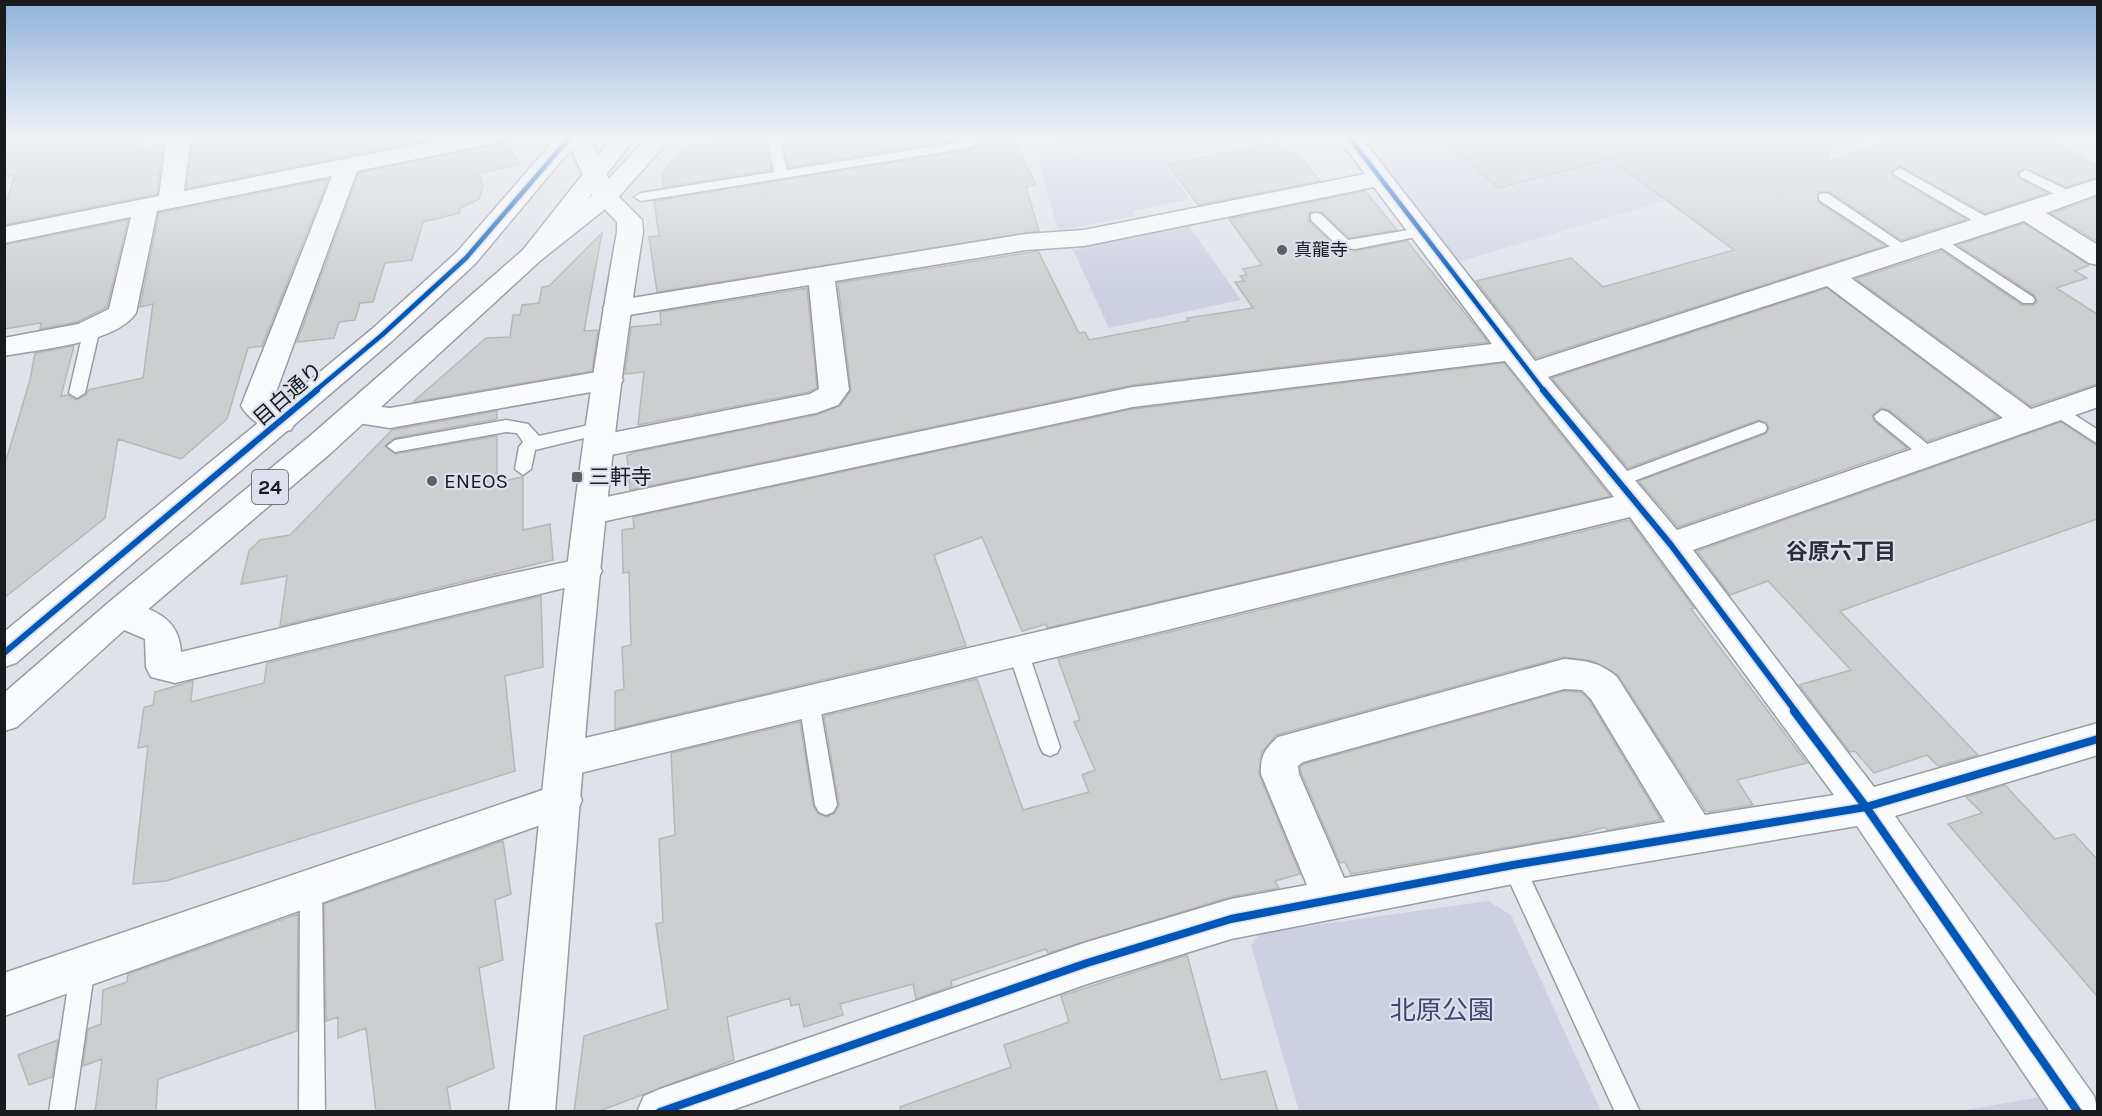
<svg xmlns="http://www.w3.org/2000/svg" width="2102" height="1116" viewBox="0 0 2102 1116" font-family="Karla,'Noto Sans JP',sans-serif">
<rect width="100%" height="100%" fill="#e0e2ea"/>
<!-- built -->
<path fill="#d2d5e4" d="M1359 136H1883L1458 262Z"/>
<!-- green -->
<path fill="#cdd0e1" d="M1056 136H1165L1043 159 1038 144 1058 141Z
M1174 136H1300L1164 162 1190 199 1133 211 1135 216 1058 230 1038 161Z
M1189 226 1241 300 1109 328 1073 250Z
M1488 901 1511 915 1601 1111H1299L1251 946 1260 933Z
M2040 1097 2051 1112H1955Z"/>
<!-- building -->
<path fill="#cccecf" stroke="#b6b8b8" stroke-width="1.5" d="M4 136H139L138 150 163 145 157 194 4 225V209L15 175 4 177Z
M212 136H448L187 188 193 140Z
M754 136H765L771 170 664 187 662 174 683 148Z
M781 136H966L964 139 789 167Z
M982 136H1011L1036 185 1026 187 1039 231 657 292 649 237 659 236 654 201 969 150 981 144Z
M1437 136H1825L1829 162 1906 136H2039L2097 166V177L2066 187 2025 168 2017 173 2019 178 2047 193 1985 213 1899 166 1891 171 1894 177 1966 219 1901 240 1830 192H1819L1818 202 1885 246 1536 358 1476 281 1571 258 1603 287 1734 250 1610 159 1499 188Z
M505 142 520 164 479 173 483 186 479 199 459 209 460 213 423 222 412 260 385 263 373 302 360 303 355 320 339 322 334 338 297 342 359 173Z
M1279 143 1287 153 1296 152 1320 181 1198 205 1168 164Z
M328 179 262 346 248 348 227 419 181 459 118 439 105 518 4 598V467L30 380 35 353 74 346 61 396 68 395 76 400 86 395 88 390 143 378 153 304 140 307 159 213Z
M1365 191 1397 230 1349 238 1321 212 1309 213V222L1339 249 1355 251 1407 241 1488 342 1133 385 630 490 627 456 635 452 816 415 840 406 851 390 838 283 1038 251 1079 333 1085 332 1089 340 1188 321 1187 318 1253 308 1235 282 1244 281 1240 276 1247 275 1243 269 1262 265 1229 219Z
M2097 197V239L2095 240 2051 214Z
M128 220 107 307 77 322 40 329 41 323 4 329V245Z
M2024 223 2089 265 2075 271 2087 278 2056 288 2097 314V384L2031 406 1856 279 1942 251 2022 305H2033L2037 301 2034 295 1958 245Z
M602 233 584 331 598 330 592 371 413 402 486 338 510 337 513 315H520L522 305 539 303 542 287 549 286Z
M807 288 817 388 809 392 638 425 644 372 625 374 631 327 661 324 660 312Z
M1827 288 1998 417 1928 441 1889 410 1881 408 1872 415 1874 421 1907 448 1678 527 1639 481 1766 434 1769 429 1767 423 1758 420 1628 468 1552 378Z
M1504 363 1610 496 1047 628 1046 624 1022 631 982 537 934 555 966 646 615 729V691L624 689 622 647 631 645 629 572 623 573 622 530 634 528 633 517 1133 409Z
M497 411V419L395 438 385 446 395 454 497 436V482L523 477V530L550 524 553 560 280 626 287 576 241 584 249 551 260 540 290 535 392 430Z
M2061 422 2097 446V519L1840 611 1978 755 1938 766 1927 755 1874 773 1855 751 1850 752 1799 685 1851 670 1768 581 1730 595 1697 551Z
M1629 520 1694 608 1691 609 1807 763 1737 780 1753 805 1708 812 1705 810 1618 675 1593 661 1563 657 1276 735 1262 752 1259 774 1300 874 1275 881 1279 888 1230 897 1048 953 1046 949 951 981 952 986 916 999 913 984 840 1004 843 1015 804 1027 799 1004 791 1006 790 998 727 1017 734 1060 597 1112H574L584 1036 668 1009 656 924 663 922 659 839 675 835 671 753 800 722 813 805 818 814 827 817 835 813 839 805 824 716 977 679 1023 810 1089 792 1082 775 1095 770 1074 722 1080 720 1058 659Z
M541 596 543 667 505 676 515 771 166 881 133 884 148 746 138 748 144 707 153 705 155 692 193 681 191 702 264 683 267 663Z
M1564 691 1581 692 1589 700 1661 820 1607 830 1605 827 1574 836 1351 874 1345 862 1340 863 1301 773 1300 767 1304 764Z
M2005 785 2055 839 2074 834 2097 859V996L1948 824 1982 813 1966 797Z
M503 841 511 894 495 900 503 960 479 968 494 1068 447 1088 451 1112H376L366 1028 338 1038V1017L326 1021 324 904Z
M298 914 297 1031 158 1079 156 1112H95L102 1059 83 1066 88 1029 101 1024 103 990 127 982 128 974Z
M1187 955 1221 1080 1266 1071 1278 1112H901L900 1107 1011 1067 1004 1045 1069 1022 1061 996Z
M58 1040 52 1077 29 1085 18 1055Z"/>
<g fill="none" stroke-linecap="round" stroke-linejoin="round">
<defs>
<path id="service" d="M767 136H779L787 170 966 141 968 136H980V142L969 148 641 201 634 197 641 193 774 172Z
M1900 168 1992 220 1994 223 1992 226H1982L1895 175 1893 172Z
M2026 170 2074 193 2076 196 2069 200 2064 199 2021 177 2019 174Z
M1824 193 1829 194 1912 250 1905 254 1900 253 1819 200V194Z
M1316 213 1321 214 1348 240 1421 228 1428 232 1421 236 1355 249 1339 247 1311 220V214Z
M1938 235 2033 297 2035 300 2033 303H2023L1933 242 1931 239Z
M92 323 100 328 85 393 77 398 69 393 84 328Z
M2058 404 2098 430V444L2052 414 2050 410Z
M1882 410 1888 412 1936 451 1938 455 1936 459H1924L1876 420 1874 416Z
M506 420 528 424 539 436 603 422 611 428 609 432 535 450 531 469 523 475 515 469 519 447 523 442 517 433 506 432 395 452 387 446 395 440Z
M1759 422 1765 424 1767 428 1765 432 1623 485 1617 487 1608 481 1611 477Z
M1018 643 1025 645 1028 651 1060 747 1057 753 1050 756 1043 753 1040 747 1008 651 1011 645Z
M809 693 816 695 819 701 837 805 833 812 826 815 819 812 815 805 799 701 802 695Z
M1513 855 1521 858 1640 1112H1615L1502 865 1505 858Z
M311 877 319 881 322 888 325 1112H299L300 888 303 881Z
M83 955 91 959 95 967 74 1112H49L71 967 75 959Z"/>
<path id="minor" d="M167 136H191L184 191 460 136H506L503 141 495 143 357 171 272 403 291 416 295 423 291 430C272 436 251 422 241 406L332 176 157 211 136 313C115 344 39 349 4 356V338L78 324 109 309 131 217 4 243V227L159 196Z
M1337 136H1360L1535 361 2098 179V194L2046 213 2098 245V265L2089 263 2024 221 1851 278 2031 409 2098 386V407L1693 550 1874 787 2098 723V755L1895 816 2094 1096 2098 1112H2050L1857 826 1513 884 1231 939 1087 984 727 1112H637L644 1096 660 1089 1087 942 1231 899 1307 885 1261 774C1260 756 1265 749 1278 737L1564 659C1586 661 1600 662 1617 677L1705 815 1834 795 1630 517 568 776 555 771 549 759 555 747 568 742 1614 497 1505 361 1133 407 592 524 581 520 576 512 581 504 592 500 1133 387 1492 344 1374 187 1084 246 1026 250 835 281 849 390 838 405 816 413 601 457 590 454 586 446 590 438 601 435 810 394 819 389 809 285 617 317 607 314 603 308 607 302 1026 234 1084 230 1365 174ZM1827 286 2003 418 1677 530 1548 377ZM1564 689 1582 690 1591 699 1665 822 1344 878 1299 774 1298 766 1303 762Z
M609 370 619 373 623 380 619 387 390 428 345 421 340 414 345 407 355 404 390 408Z
M585 558 597 562 602 571 597 580 175 683 151 677 146 667 145 639 108 623 103 613 108 603 120 599C150 609 179 615 181 652L495 577Z
M563 783 577 788 582 800 577 812 4 1016V973Z"/>
<path id="tertiary" d="M565 136H588L616 194 642 220 643 232C596 523 580 819 555 1112H509C541 818 564 522 617 232V222L593 197Z"/>
<path id="primary" d="M558 136H582L475 264 392 341 16 663 4 667V632L372 329 457 252Z
M649 136H673L614 202 541 260 332 452 132 623 17 727 4 731V693L108 603 310 436 523 250 596 192Z"/>
<path id="motorway" d="M613 136H636L541 260 532 263 523 260 519 255 523 250Z"/>
</defs>
<!-- service casing -->
<use href="#service" stroke="#9b9ca2" stroke-width="3"/>
<!-- minor casing -->
<use href="#minor" stroke="#9b9ca2" stroke-width="3"/>
<!-- tertiary casing -->
<use href="#tertiary" stroke="#9b9ca2" stroke-width="3"/>
<!-- primary casing -->
<use href="#primary" stroke="#9b9ca2" stroke-width="3"/>
<!-- motorway casing -->
<use href="#motorway" stroke="#9b9ca2" stroke-width="3"/>
<!-- service -->
<use href="#service" fill="#fafbfc" fill-rule="evenodd"/>
<!-- minor -->
<use href="#minor" fill="#fafbfc" fill-rule="evenodd"/>
<!-- tertiary -->
<use href="#tertiary" fill="#fafbfc" fill-rule="evenodd"/>
<!-- primary -->
<use href="#primary" fill="#fafbfc" fill-rule="evenodd"/>
<!-- motorway -->
<use href="#motorway" fill="#fafbfc" fill-rule="evenodd"/>
<defs>
<path id="cycleway-far2" d="M1348 136 1544 391
M315 391 382 335 466 258 571 136"/>
<path id="cycleway-far1" d="M1543 390 1671 545 1796 712
M4 653 317 390"/>
<path id="cycleway" d="M1794 711 1866 807 2078 1112
M660 1112 1087 963 1231 919 1513 865 1866 807 2098 739"/>
</defs>
<!-- cycleway-far2 casing -->
<use href="#cycleway-far2" stroke="#dde0ed" stroke-width="8"/>
<!-- cycleway-far1 casing -->
<use href="#cycleway-far1" stroke="#dde0ed" stroke-width="10"/>
<!-- cycleway casing -->
<use href="#cycleway" stroke="#dde0ed" stroke-width="11"/>
<!-- cycleway-far2 -->
<use href="#cycleway-far2" stroke="#0057b8" stroke-width="4.5"/>
<!-- cycleway-far1 -->
<use href="#cycleway-far1" stroke="#0057b8" stroke-width="6"/>
<!-- cycleway -->
<use href="#cycleway" stroke="#0057b8" stroke-width="8"/>
</g>
<!-- sky -->
<linearGradient id="sky" x2="0" y2="1"><stop stop-color="#8fb2db"/><stop offset="0.47" stop-color="#f1f2f6"/><stop offset="1" stop-color="#f1f2f6" stop-opacity="0"/></linearGradient>
<rect width="2102" height="292" fill="url(#sky)"/>
<!-- markers -->
<g fill="#5f6065" stroke="#dde0ed" stroke-width="2">
<circle cx="1282" cy="250" r="6"/>
<rect x="571" y="471" width="12" height="12" rx="3"/>
<circle cx="432" cy="481" r="6"/>
</g>
<g text-anchor="middle" dominant-baseline="central" stroke-width="4.5" stroke-linejoin="round" paint-order="stroke">
<!-- far-poi labels -->
<g font-size="18" fill="#191a1e" stroke="#dde0ed" text-anchor="start">
<text x="1294" y="250">真龍寺</text>
</g>
<!-- shield labels -->
<rect fill="#dde0ed" stroke="#54555c" stroke-width="1.5" x="252" y="470" width="36" height="34" rx="4.5"/>
<g font-size="20" font-weight="bold" fill="#191a1e">
<text x="270" y="487">24</text>
</g>
<!-- street labels -->
<g font-size="21" fill="#191a1e" stroke="#dde0ed">
<text transform="translate(288 394) rotate(-41)">目白通り</text>
</g>
<!-- poi labels -->
<g font-size="21" fill="#191a1e" stroke="#dde0ed" text-anchor="start">
<text x="589" y="477">三軒寺</text>
<text x="444" y="481">ENEOS</text>
</g>
<!-- neighbourhood labels -->
<g font-size="22" font-weight="bold" fill="#2c2e38" stroke="#dde0ed">
<text x="1841" y="552">谷原六丁目</text>
</g>
<!-- near-park labels -->
<g font-size="26" fill="#404572" stroke="#dde0ed">
<text x="1442" y="1010">北原公園</text>
</g>
</g>
<!-- border -->
<rect width="2102" height="1116" fill="none" stroke="#191a1e" stroke-width="12"/>
</svg>
